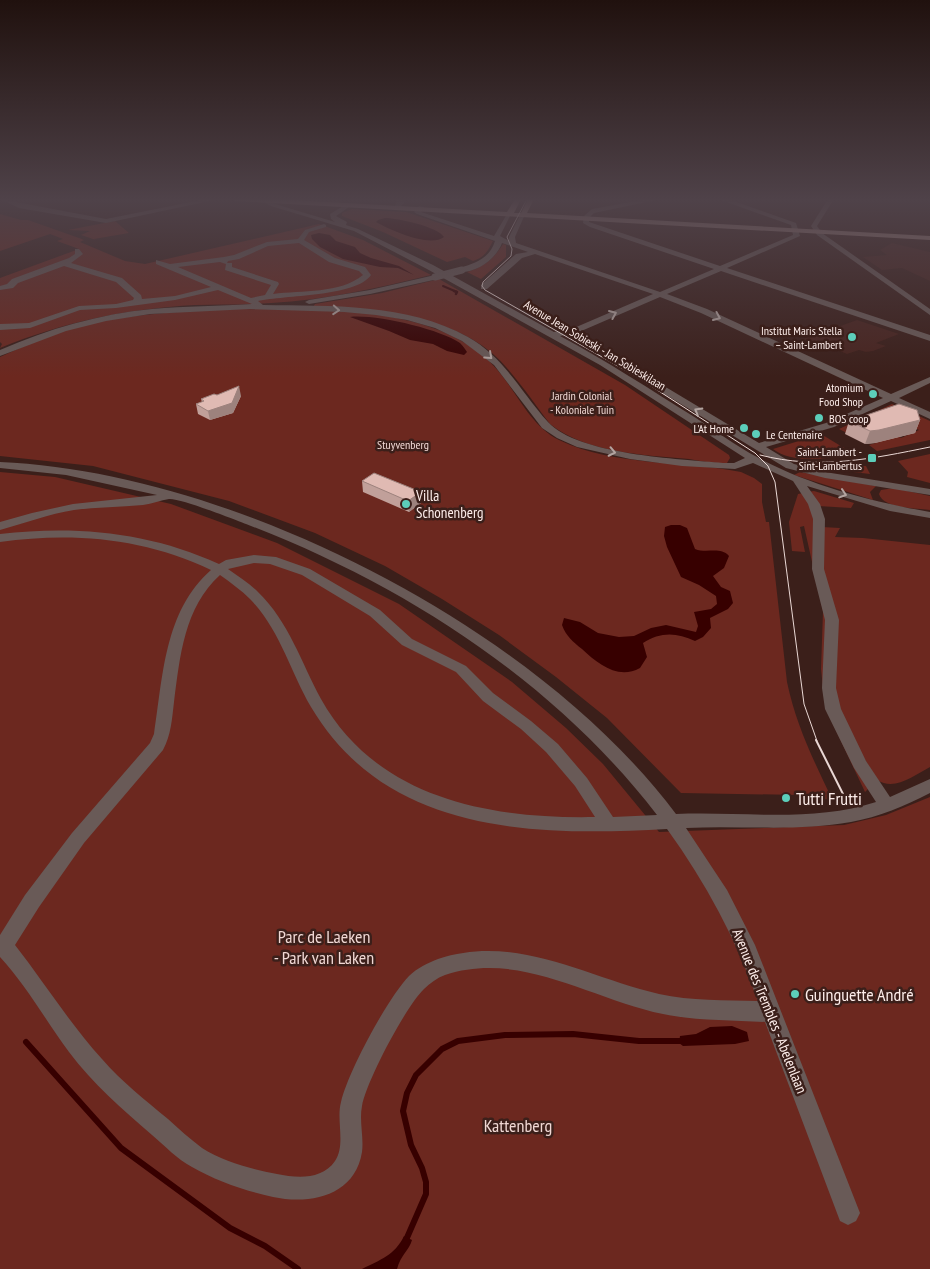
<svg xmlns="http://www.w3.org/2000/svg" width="930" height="1269" viewBox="0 0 930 1269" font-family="'PT Sans Narrow',sans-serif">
<rect width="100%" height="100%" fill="#3b1f1a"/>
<!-- built -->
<path fill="#48241f" d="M892 243 930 252V281L902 268 882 270 863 257 887 255 880 250Z
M857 320 899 334 876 343 886 346 873 351 866 352 859 350 847 354 835 349 829 351 804 339Z"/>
<!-- green -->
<path fill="#6c281f" d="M352 209 406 212 493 241C488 251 485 257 473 261L465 257 447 262 383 232 342 216V213Z
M0 214 21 220H28L79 238 84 240 80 242 125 261 145 264 319 224 363 240 431 275C378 288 325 300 271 303 246 305 220 304 195 305 125 309 64 322 0 348L2 344 0 342V278L79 249 57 241 63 239 50 234 0 251Z
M115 221 129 233 94 239 96 240 81 235 90 231 68 230Z
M503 244 506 245V257L481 279 467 272C483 267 493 260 503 244Z
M439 279 625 385 729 455 730 458 727 463C715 464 701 461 689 459 644 455 587 453 550 424 534 403 511 369 492 353 443 312 372 313 313 307L315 304 382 293Z
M236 309C314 310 429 303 490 362 515 386 527 424 559 440 616 467 681 460 741 472L754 478 762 484V502L766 522H769L787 682C796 725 813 759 832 799L802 800 799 795 681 793 607 718 556 677 499 635 442 599 385 566 315 533 229 501 93 466 0 456V357C32 342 66 327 102 321 146 313 191 311 236 309Z
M892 404 930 421V440L877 451 869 445 898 436 901 438 919 430 915 428 847 433 839 429Z
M821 434 854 454C830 458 793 465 773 449Z
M930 454V483L907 477 908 472 898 461Z
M866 466 870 474 811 467Z
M0 472 55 477 171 504 277 543 399 604 512 682 566 728 603 764 659 832 844 825 886 815 930 797V1269H0Z
M800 472 876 486 870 492 873 500 794 475Z
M894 488 930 496V510C916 508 884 509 879 494L881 490Z
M814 491 854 503 851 508 818 506 807 492Z
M803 493 811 505 827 606 826 669 869 788 865 792 832 722 824 698 821 669 823 611 804 526 800 527 805 552 792 551 789 522 798 494Z
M822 527 840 528 835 537 863 538 930 545V767C913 776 895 791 877 780L838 714 820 564Z"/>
<!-- water -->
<path fill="#370000" d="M385 218C398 218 438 227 444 237 430 248 390 230 376 222L378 220Z
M319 233 330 235 336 241 355 247 360 253 371 258 399 266 414 275 398 268 380 267 343 259 320 247 312 239 311 235Z
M350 317C375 314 439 329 460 343 463 346 465 349 467 352L464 355 447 351 433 344 410 340 389 331Z
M671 525H680L687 528 695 549C707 554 720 546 729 556L724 568 713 576 721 587 730 591 733 603 728 609 710 618 711 628 703 637 695 641C676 632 660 632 643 643L647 657 640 668C618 680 598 664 582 649 573 642 566 636 562 625L564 618 580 622 598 633 619 637 634 636 651 628 666 625 696 632 698 626 694 612 711 609 717 604 716 596 699 585 681 577 667 547 664 536 665 527Z
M732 1026 747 1032 749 1041 735 1044 683 1046 679 1043 680 1036 696 1034 710 1027Z
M404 1236 412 1240C409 1251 401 1254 397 1269H362C380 1260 395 1255 404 1236Z"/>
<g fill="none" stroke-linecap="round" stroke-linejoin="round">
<!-- stream-far2 -->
<path stroke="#370000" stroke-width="2" d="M443 286 457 292"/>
<!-- stream-far1 -->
<path stroke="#370000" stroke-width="2.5" d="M454 291 457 292 456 294"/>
<!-- stream -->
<path stroke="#370000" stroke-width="6" d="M26 1042 121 1148 230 1228 265 1246 298 1269
M406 1240 426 1194V1182L422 1168 411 1145 403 1111 407 1093 416 1075 442 1049 458 1041 505 1035 573 1034 639 1041H682"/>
<!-- minor -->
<path fill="#695a57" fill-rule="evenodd" d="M0 199 106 219 206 199H219L106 223 19 208Z
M264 199H271L269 201 275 204 335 222 331 219 330 214 345 205H349V207L336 216 347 222 346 225 358 229 433 265 554 332 574 328 653 294 535 254 522 258 487 289H481V285L516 254 528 252 502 243C496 259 477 273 459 272V268C476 263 490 258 495 241L417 214 414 212 419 206 424 207 421 212 494 236 507 214H511L500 236 509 241V237L521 213 526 212 515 237 516 243 660 292 714 269 590 227 583 223 584 216 592 209 647 199H661L594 213 589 218V222L720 266 793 235 791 225 718 199H728L796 223 800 236 727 268 930 335V341L721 271 667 294 707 309 891 394 930 377V383L899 398 930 412V419L891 401 834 427 766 447 794 464 825 472 930 489V495L825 478 786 468 638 378V374H644L759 443 826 423 883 398 701 313 660 297 579 332 560 336C607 361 651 390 696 418 716 431 736 446 757 457 808 485 873 502 930 512V518L890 511 807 486 820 504 825 519 824 569 839 620 836 688 841 709 866 761 890 797 930 779V793C905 806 879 817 851 822 796 832 740 825 686 828L727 890 755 945 860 1213 856 1221 848 1225 840 1221 765 1022C731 1020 696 1021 663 1014 591 999 520 950 445 975 437 978 430 983 424 989 406 1006 366 1082 362 1106 359 1121 364 1137 362 1152 355 1196 310 1205 273 1197 246 1191 216 1181 192 1167 177 1159 165 1146 152 1135 122 1109 93 1084 69 1052 46 1021 26 985 0 957V935L25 895 72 833 150 743 154 734C163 677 164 611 211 570 144 538 73 532 0 542V534C75 525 150 532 219 564L226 560 254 555 276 557 310 569 380 610 412 639 466 666 493 693 531 721 558 744 587 778 613 817 657 815C554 681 403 584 246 524 233 519 180 498 169 499 161 500 152 504 143 505 120 507 97 507 74 510 49 514 25 523 0 530V522L32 513 73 504 157 495 66 475 0 468V462C233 472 536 627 676 814 741 811 812 823 876 802L854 768 825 709 822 688 825 620 812 569 813 519 808 504 793 481 753 463 735 469 682 466 630 459 577 447 557 438 542 428 494 365 462 341 435 328 407 320 376 315 344 312 250 309 150 314 106 321 66 331 0 356V350C48 329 99 314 152 309 185 306 219 306 252 304L218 290 175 300 116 308 80 310 30 328 0 330V324L29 323 79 306 116 304 133 300 134 298 116 282 64 266 18 283 13 288 0 290V286L7 284 12 279 69 258 75 254V249H79L83 254 71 263 122 278 141 295 142 299 175 296 211 287 156 264V260L170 264 224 257 234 255 267 242 298 239 305 230 324 224 326 225V227L309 232 304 240 335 258 365 267 371 275C356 297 284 295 258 301L263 305C331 306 407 303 468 337 504 357 521 392 548 422 578 455 680 459 723 463H734L745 458 600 365 427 269 354 231 271 206 263 202ZM299 243 329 262 359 271 363 275C340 294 302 290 273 294L279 284 278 282 232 267V263H227L228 261 239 259 268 246ZM220 262 226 264 225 270 271 285 265 295 251 298 178 267ZM254 563 270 564 302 575 370 616 402 645 456 672 483 701 521 729 546 752 575 786 595 817C490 819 377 799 321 699 301 662 289 622 258 592 249 583 238 576 228 569ZM220 575C231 583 241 590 250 599 280 630 290 671 311 707 387 835 535 836 667 829 706 883 736 939 758 1001 725 1000 691 1001 659 994 585 977 516 933 438 959 428 963 417 968 409 976 387 999 348 1072 341 1102 336 1120 346 1145 335 1161 322 1180 297 1178 277 1174 251 1169 224 1162 202 1148 190 1139 179 1129 168 1119 145 1100 122 1082 102 1059 70 1024 44 982 15 945L39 907 84 843 163 750C171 735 172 719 174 702 180 656 184 608 220 575Z
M398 199H404V203L397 210 394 208Z
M828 199H834L817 226 822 233 930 309V315L817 235 811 226Z
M435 275 439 277 438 279 370 294 309 304 305 302 309 300 370 290Z"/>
<!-- major -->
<path fill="#a98b85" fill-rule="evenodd" d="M231 199H274L507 212 515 199H521L514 213H521L528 199H534L527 213 930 236V240L234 201Z"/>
<!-- tram-far1 -->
<path stroke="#ead8d5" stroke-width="1" d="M527 199 507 237 512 249 511 256 483 282 482 286 485 290 637 377 755 453 768 466 775 482 804 704 817 741
M760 455C819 470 871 459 930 447"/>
<!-- tram -->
<path stroke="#ead8d5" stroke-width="2" d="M816 740 843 794"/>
<!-- minor-bridge -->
<path stroke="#695a57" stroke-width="7" d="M435 277 462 270"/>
</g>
<!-- wall -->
<path fill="#c1a09a" d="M241 396 233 413 210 420 198 414 196 404 202 402 201 399Z
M920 420 915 433 875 443 865 444 845 434 849 421Z
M362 481 421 503 409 512 363 492Z"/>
<!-- shaded-wall -->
<path fill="#9d827d" d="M239 386 241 396 233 413 210 420 208 411Z
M920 420 915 433 875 443 865 444 870 431Z
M421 492V503L409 512 408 501Z"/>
<!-- building -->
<path fill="#e0bab3" stroke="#9d827d" d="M239 386 232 403 208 411 196 404 204 401 201 399 214 394 217 395Z
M899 404 917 410 920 420 879 430 870 431 849 421Z
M374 473 421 492 408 501 362 481Z"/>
<!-- one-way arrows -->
<defs><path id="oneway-chevron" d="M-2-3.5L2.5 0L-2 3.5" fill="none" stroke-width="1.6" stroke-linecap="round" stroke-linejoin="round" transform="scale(1.25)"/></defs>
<g stroke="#b3a4a0">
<use href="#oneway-chevron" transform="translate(336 310) rotate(4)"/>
<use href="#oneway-chevron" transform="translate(613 314) rotate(-23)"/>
<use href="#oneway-chevron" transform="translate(717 317) rotate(24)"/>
<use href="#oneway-chevron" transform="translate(489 356) rotate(42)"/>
<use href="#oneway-chevron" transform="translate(698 411) rotate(-150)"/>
<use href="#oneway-chevron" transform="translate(612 452) rotate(12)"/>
<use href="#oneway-chevron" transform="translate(843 494) rotate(18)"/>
</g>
<!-- sky -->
<linearGradient id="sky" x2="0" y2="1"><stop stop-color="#20110e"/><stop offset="0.53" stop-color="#4f4249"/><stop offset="1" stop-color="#4f4249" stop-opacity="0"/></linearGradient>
<rect width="930" height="377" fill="url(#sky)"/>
<!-- markers -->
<g fill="#5cceba" stroke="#3b1f1a" stroke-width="2">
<circle cx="852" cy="337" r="5"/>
<circle cx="873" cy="394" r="5"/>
<circle cx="819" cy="418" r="5"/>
<circle cx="744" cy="428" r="5"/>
<circle cx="756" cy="434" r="5"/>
<rect x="867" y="453" width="10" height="10" rx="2.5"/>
<circle cx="406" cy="504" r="5"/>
<circle cx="786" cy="798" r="5"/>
<circle cx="795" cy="994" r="5"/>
</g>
<g text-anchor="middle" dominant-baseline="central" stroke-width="5" stroke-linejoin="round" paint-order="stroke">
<!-- far-poi labels -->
<g font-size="12" fill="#fdedea" stroke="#3b1f1a" text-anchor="end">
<text x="842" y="330">Institut Maris Stella<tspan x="842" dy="14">– Saint-Lambert</tspan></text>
<text x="863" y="387">Atomium<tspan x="863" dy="14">Food Shop</tspan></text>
<text x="829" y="418" text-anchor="start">BOS coop</text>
<text x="734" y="428">L'At Home</text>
<text x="766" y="434" text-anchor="start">Le Centenaire</text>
<text x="862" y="451">Saint-Lambert -<tspan x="862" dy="14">Sint-Lambertus</tspan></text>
</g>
<!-- far-street labels -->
<g font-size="12" fill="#fdedea" stroke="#3b1f1a">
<text transform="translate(595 345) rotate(31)">Avenue Jean Sobieski - Jan Sobieskilaan</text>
</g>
<!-- far-park labels -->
<g font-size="12" fill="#f1d8d4" stroke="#3b1f1a">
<text x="582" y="395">Jardin Colonial<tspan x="582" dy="14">- Koloniale Tuin</tspan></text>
<text x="403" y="444">Stuyvenberg</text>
</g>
<!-- poi labels -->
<g font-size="15" fill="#fdedea" stroke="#3b1f1a" text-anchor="start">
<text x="416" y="495">Villa<tspan x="416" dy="17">Schonenberg</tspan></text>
</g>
<!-- street labels -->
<g font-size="15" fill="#fdedea" stroke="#3b1f1a">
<text transform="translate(770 1011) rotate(68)">Avenue des Trembles - Abelenlaan</text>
</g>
<!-- near-poi labels -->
<g font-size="18" fill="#fdedea" stroke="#3b1f1a" text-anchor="start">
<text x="796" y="798">Tutti Frutti</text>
<text x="805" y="994">Guinguette André</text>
</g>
<!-- near-park labels -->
<g font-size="18" fill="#f1d8d4" stroke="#3b1f1a">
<text x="324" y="936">Parc de Laeken<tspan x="324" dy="21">- Park van Laken</tspan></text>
<text x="518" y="1125">Kattenberg</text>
</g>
</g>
</svg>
